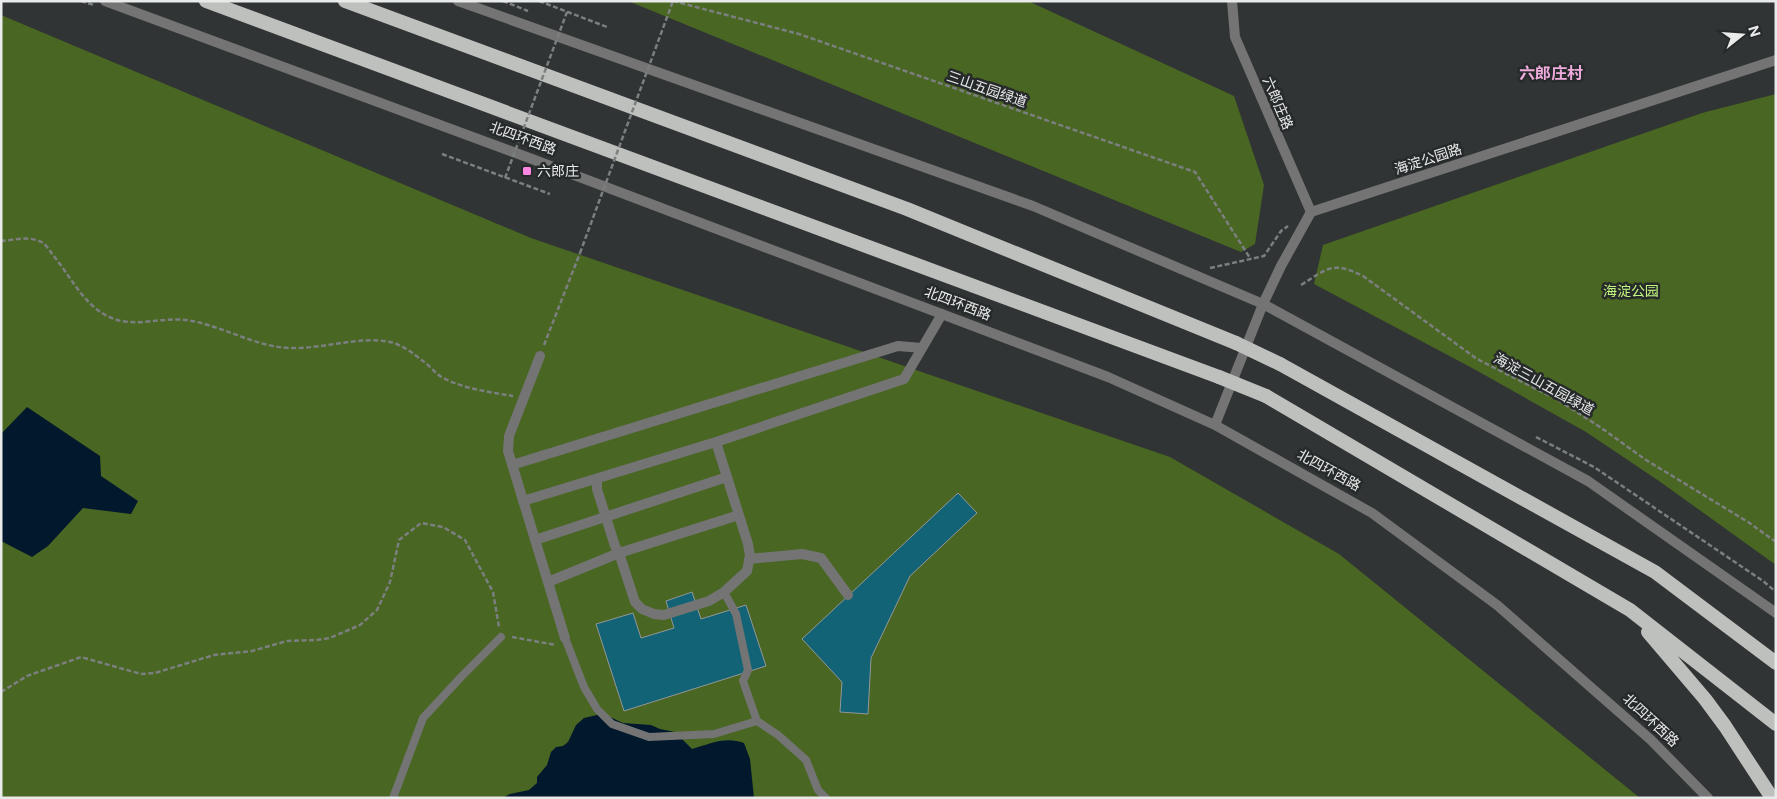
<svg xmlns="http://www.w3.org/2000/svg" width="1777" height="799" viewBox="0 0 1777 799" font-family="'Public Sans','Noto Sans SC',sans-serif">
<rect width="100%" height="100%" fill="#313434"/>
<!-- green -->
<path fill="#496622" d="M628 1H1028L1234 96 1264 185 1255 244 1241 252Z
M1 15 531 238 1170 457 1339 554 1640 798H1Z
M1776 94V565L1659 481 1586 432 1474 369 1314 284 1323 245 1702 113Z"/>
<!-- water -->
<path fill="#01182d" d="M27 407 100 456 101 476 138 501 131 514 83 508 48 546 32 557 1 541V434Z
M597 715 608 716 623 723 651 725 660 729 675 732 692 749C710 744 725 736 744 743L750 759 754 798H502L510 794 529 790 537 783V777L547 765 551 752 556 747 563 746 568 742 576 725 584 718Z"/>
<!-- building -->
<path fill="#116375" stroke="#949799" d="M958 493 977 513 910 576 871 658 868 714 840 712 842 682 802 639Z
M692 592 701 619 746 605 766 666 624 711 596 624 633 613 641 638 674 628 666 601Z"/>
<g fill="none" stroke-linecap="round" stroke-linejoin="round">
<!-- path -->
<path stroke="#7c7f7f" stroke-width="2.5" stroke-dasharray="5 2.5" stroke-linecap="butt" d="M81 1 94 5
M503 1 528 11
M539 1 607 27
M673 1 799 34 1195 172 1250 258
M442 154 550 194
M1 241C13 240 27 236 39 241 44 242 49 249 52 254 71 276 84 308 114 319 137 327 162 317 186 320 223 325 257 349 295 348 327 348 359 336 390 342 401 344 414 354 423 361 430 366 436 374 443 378 465 389 489 392 513 396
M1210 268 1264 256 1281 231 1288 226
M1301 285C1328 268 1333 261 1363 276L1477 359 1558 400 1600 427 1646 460 1748 522 1776 542
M544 345 580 253
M1536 437 1594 467 1763 581 1776 592
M512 637 556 645
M1 692 27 676 81 657 141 674 155 673 214 655 252 651 287 641 316 640 330 638 360 625 377 610 390 582 399 540 421 523 443 527 465 540 493 592 499 627"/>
<!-- service -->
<path stroke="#737473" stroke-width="8" d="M565 638 584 687 597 709 612 724 649 737 714 734 757 721 743 681 748 670 736 614 724 592
M757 721 778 735 806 760 818 790 826 798
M393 798 423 718 461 677 501 637"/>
<!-- minor -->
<path stroke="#737473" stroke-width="10" d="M1232 1 1235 37 1311 212
M540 356 509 436 508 451 565 638
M512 465 898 346 922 348
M597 479V489L615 546 619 553 739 515
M523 501 716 442 904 379 942 314
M535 540 727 477
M749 559 802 554 821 558 848 595
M548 582 619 553 635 602 642 609 654 614 664 615 709 601 724 592 747 571 750 556 748 544 716 442"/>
<!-- tertiary -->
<path stroke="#737473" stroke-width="10" d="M105 1 532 159 1108 377 1215 425 1372 513 1497 605 1651 740 1708 798
M458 1 1033 206 1263 304 1588 481 1776 613
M1215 425 1263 304 1281 266 1311 212 1776 60"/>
<!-- trunk -->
<path stroke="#bec0be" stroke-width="14" d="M206 1 1219 377
M345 1 907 209 1236 343
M1280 364 1655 572 1776 663
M1266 396 1630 610 1776 724
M1648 632 1705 699 1725 726 1772 798"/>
<!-- path-bridge -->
<path stroke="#7c7f7f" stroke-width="2.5" stroke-dasharray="5 2.5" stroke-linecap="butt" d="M505 178 567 12
M580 253 673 1"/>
<!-- trunk-bridge -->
<path stroke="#bec0be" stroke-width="14" d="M1236 343 1280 364
M1219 377 1266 396"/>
</g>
<!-- markers -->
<rect fill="#fd86e2" stroke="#272a2a" stroke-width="2" x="522" y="166" width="10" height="10" rx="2.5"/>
<g text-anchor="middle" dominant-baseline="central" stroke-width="5" stroke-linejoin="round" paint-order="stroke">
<!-- street labels -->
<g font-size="14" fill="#e9ebeb" stroke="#272a2a">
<text transform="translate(987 89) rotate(19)">三山五园绿道</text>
<text transform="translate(1278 103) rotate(67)">六郎庄路</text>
<text transform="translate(523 138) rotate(20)">北四环西路</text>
<text transform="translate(1428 159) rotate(-18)">海淀公园路</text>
<text transform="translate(958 303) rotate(21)">北四环西路</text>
<text transform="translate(1544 384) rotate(29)">海淀三山五园绿道</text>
<text transform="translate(1329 470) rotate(29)">北四环西路</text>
<text transform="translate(1651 720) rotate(43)">北四环西路</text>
</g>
<!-- poi labels -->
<g font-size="14" fill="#e9ebeb" stroke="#272a2a" text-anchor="start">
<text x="537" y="171">六郎庄</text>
</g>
<!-- park labels -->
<g font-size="14" fill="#c1f67e" stroke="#272a2a">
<text x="1631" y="291">海淀公园</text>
</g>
<!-- quarter labels -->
<g font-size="16" font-weight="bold" fill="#eeacdd" stroke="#272a2a">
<text x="1551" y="73">六郎庄村</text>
</g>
</g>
<!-- border -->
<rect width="1777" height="799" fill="none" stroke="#e9ebeb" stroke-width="5"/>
<!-- north arrow -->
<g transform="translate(1742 35) rotate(73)" stroke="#272a2a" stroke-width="4" paint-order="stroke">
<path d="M0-4L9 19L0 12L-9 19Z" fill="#e9ebeb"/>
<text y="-8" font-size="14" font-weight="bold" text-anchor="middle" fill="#e9ebeb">N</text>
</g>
</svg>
